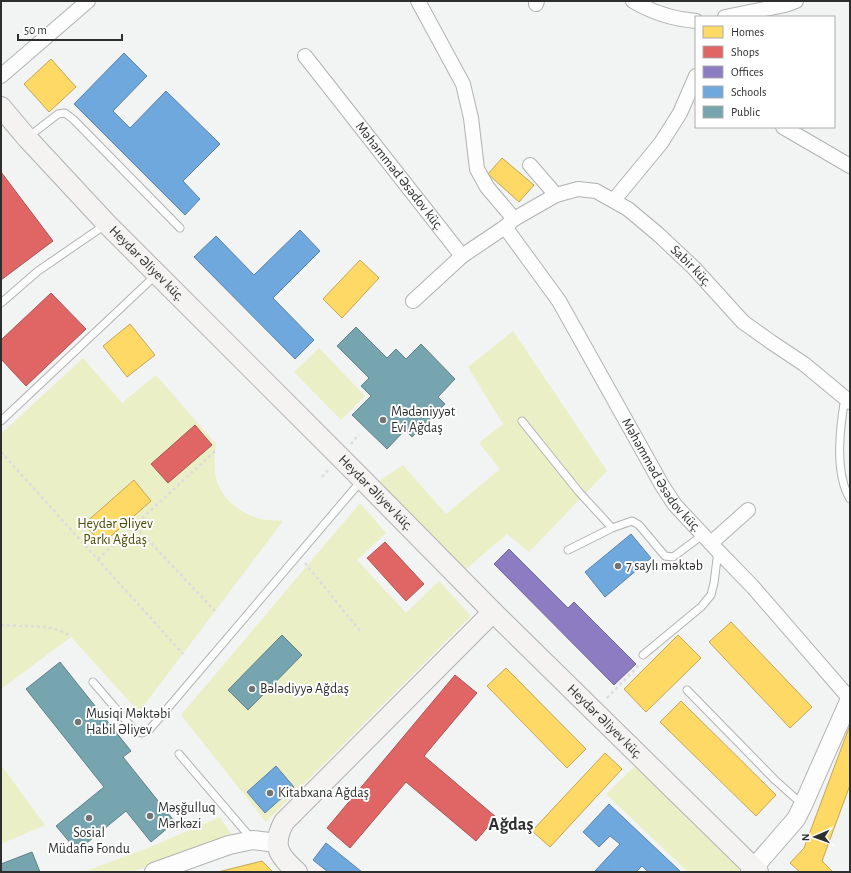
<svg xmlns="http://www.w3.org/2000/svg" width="851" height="873" viewBox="0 0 851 873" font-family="'Alegreya Sans',sans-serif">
<rect width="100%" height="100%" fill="#f2f3f3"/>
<!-- green -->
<path fill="#ebefc6" d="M513 331 607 471 529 552 507 534 465 570 378 482 403 465 446 514 500 469 479 443 503 424 468 367Z
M319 348 365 396 341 420 294 372Z
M83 358 122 403 156 375 216 444C214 457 213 474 219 486 225 502 243 514 258 518 266 521 275 520 283 521L139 712 71 637 1 689V434Z
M360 503 386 533 357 560 406 613 439 581 471 616 266 822 181 715Z
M638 763 745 868 741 872H688L606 794Z
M1 765 45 825 1 844Z
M220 817 232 835 132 872H83L148 848Z"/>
<!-- homes -->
<path fill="#ffd966" stroke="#c0a655" d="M51 59 76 87 49 112 24 84Z
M502 158 534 185 519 202 488 174Z
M360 260 379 278 342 318 323 299Z
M130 324 155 355 127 377 103 346Z
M134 480 151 501 102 544 84 524Z
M731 622 812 707 790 728 709 642Z
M678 635 701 658 646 712 624 689Z
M506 668 586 749 567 768 487 686Z
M681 701 776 795 756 816 660 722Z
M850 725V785L822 861 833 872H800L790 863 804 848Z
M605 753 622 769 550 847 532 831Z
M262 861 273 872H218Z"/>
<!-- shops -->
<path fill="#e06666" stroke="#a55" d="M1 172 53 241 1 280Z
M51 293 86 329 26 386 1 359V340Z
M195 425 212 445 168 483 151 464Z
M385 542 424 584 406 601 367 558Z
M455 675 477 693 424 756 496 817 476 841 406 782 350 848 327 828Z"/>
<!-- offices -->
<path fill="#8e7cc3" stroke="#716596" d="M509 549 568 608 574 602 636 664 614 685 494 564Z"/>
<!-- schools -->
<path fill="#6fa8dc" stroke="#5b83a8" d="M124 53 147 76 113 111 130 128 166 91 220 144 183 181 200 199 185 215 74 104Z
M300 230 320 251 273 298 314 340 295 359 194 257 216 236 254 275Z
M631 534 651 558 605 597 585 572Z
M276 766 294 787 265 813 247 792Z
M609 804 681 872H648L642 866 636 872 595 871 620 844 610 836 599 847 583 832Z
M326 843 362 872H328L313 860Z"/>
<!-- public -->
<path fill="#76a5af" stroke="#608188" d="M356 327 387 358 396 349 406 359 421 344 455 379 438 397 445 404 412 437 405 430 387 449 352 415 371 396 361 386 369 378 337 346Z
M282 635 302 655 248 710 228 690Z
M60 662 131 751 123 757 175 822 151 842 126 811 77 851 56 826 104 787 26 689Z
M32 852 40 872H1V864Z"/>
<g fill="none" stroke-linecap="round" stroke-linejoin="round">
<defs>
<path id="service" d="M27 138 58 114 65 113 73 119 180 228
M1 303 38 271 105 225
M845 397C840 427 834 472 850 499
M1 421 156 275
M522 421 579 492 612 528
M568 550 612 528 632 521 639 525 665 556 673 557 704 534
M643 655 701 607 711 595 714 583 718 551
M93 682 135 731 142 733 150 729 361 481
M687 690 775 780 803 805
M179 754 251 838"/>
<g id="minor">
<path id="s1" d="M418 1 463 84 471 118 477 169 487 187 514 219 505 227 559 301 663 487 675 505 718 551 753 587 850 699"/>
<path d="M633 1C653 13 672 19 696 21"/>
<path d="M536 4 537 1"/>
<path d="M725 17 785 5 796 1"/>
<path id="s2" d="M305 56 462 256 505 227"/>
<path d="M1 76 88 1"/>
<path d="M783 127 850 166"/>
<path d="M530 165 556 195"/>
<path d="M614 200 661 143 680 113 696 76"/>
<path id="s3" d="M514 219 556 195 578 189 596 191 628 209 659 235 694 268 743 322 771 342 804 364 850 402"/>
<path d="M413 301 462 256"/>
<path d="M711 543 748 510"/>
</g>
<path id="tertiary" d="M154 872 229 845 253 840 277 843
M750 872 796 819 803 805 850 699"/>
<g id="secondary">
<path id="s4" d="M1 107 27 138 107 224 362 479 493 612 758 872"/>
<path d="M297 872C279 856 271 846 284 822L493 612"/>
</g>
</defs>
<!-- service casing -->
<use href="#service" stroke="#b1b2b2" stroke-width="9"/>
<!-- minor casing -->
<use href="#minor" stroke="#b1b2b2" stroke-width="16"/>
<!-- tertiary casing -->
<use href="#tertiary" stroke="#b1b2b2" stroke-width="20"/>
<!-- secondary casing -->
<use href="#secondary" stroke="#b1b2b2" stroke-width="22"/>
<!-- path -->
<path stroke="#dcdcdd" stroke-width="2.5" stroke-dasharray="3 3" stroke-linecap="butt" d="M351 444 359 434
M1 452 183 654
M322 477 329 469
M135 526 215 611
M98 559 215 451
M305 563 361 632
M1 625 46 627 59 630 71 636
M607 698 640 664"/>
<!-- service -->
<use href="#service" stroke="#fdfdfd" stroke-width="7"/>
<!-- minor -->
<use href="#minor" stroke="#fdfdfd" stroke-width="14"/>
<!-- tertiary -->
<use href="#tertiary" stroke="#fdfdfd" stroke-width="18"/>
<!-- secondary -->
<use href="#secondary" stroke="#f5f3f2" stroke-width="20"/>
</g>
<!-- markers -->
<g fill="#727373" stroke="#fff" stroke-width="1.5">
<circle cx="383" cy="420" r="4"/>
<circle cx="618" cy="566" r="4"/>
<circle cx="252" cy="689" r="4"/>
<circle cx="78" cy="722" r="4"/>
<circle cx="270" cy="793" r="4"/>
<circle cx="150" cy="816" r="4"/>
<circle cx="89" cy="818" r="4"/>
</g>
<g text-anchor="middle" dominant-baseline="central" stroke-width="4" stroke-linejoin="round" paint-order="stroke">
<!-- street labels -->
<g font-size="14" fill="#2d2e2e" stroke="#fff">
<text stroke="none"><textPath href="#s2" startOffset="153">Məhəmməd Əsədov küç.</textPath></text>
<text stroke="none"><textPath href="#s4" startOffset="214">Heydər Əliyev küç.</textPath></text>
<text stroke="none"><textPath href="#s3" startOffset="211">Sabir küç.</textPath></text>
<text stroke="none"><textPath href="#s1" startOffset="549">Məhəmməd Əsədov küç.</textPath></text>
<text stroke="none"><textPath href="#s4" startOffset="538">Heydər Əliyev küç.</textPath></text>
<text stroke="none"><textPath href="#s4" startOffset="862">Heydər Əliyev küç.</textPath></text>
</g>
<!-- poi labels -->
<g font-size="14" fill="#2d2e2e" stroke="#fff" text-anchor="start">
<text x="391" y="412">Mədəniyyət<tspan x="391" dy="16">Evi Ağdaş</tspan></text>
<text x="626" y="566">7 saylı məktəb</text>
<text x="260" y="689">Bələdiyyə Ağdaş</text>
<text x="86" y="714">Musiqi Məktəbi<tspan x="86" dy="16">Habil Əliyev</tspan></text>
<text x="278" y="793">Kitabxana Ağdaş</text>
<text x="158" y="808">Məşğulluq<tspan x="158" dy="16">Mərkəzi</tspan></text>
<text x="89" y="833" text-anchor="middle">Sosial<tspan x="89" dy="16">Müdafiə Fondu</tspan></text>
</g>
<!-- park labels -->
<g font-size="14" fill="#494b00" stroke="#fff">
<text x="115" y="524">Heydər Əliyev<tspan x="115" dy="16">Parkı Ağdaş</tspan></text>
</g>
<!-- district labels -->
<g font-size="18" font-weight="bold" fill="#2d2e2e" stroke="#fff">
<text x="511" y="825">Ağdaş</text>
</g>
</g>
<!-- border -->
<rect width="851" height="873" fill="none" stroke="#2d2e2e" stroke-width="4"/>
<!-- legend -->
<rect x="695" y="16" width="140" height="112" fill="#ffffff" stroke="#ababab"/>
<rect x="703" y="26" width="20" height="12" fill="#ffd966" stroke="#ababab"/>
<text x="731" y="36" font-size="12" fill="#2d2e2e">Homes</text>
<rect x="703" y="46" width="20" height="12" fill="#e06666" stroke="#ababab"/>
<text x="731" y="56" font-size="12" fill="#2d2e2e">Shops</text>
<rect x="703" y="66" width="20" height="12" fill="#8e7cc3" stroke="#ababab"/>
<text x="731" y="76" font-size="12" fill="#2d2e2e">Offices</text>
<rect x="703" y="86" width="20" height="12" fill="#6fa8dc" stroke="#ababab"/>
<text x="731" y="96" font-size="12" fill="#2d2e2e">Schools</text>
<rect x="703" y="106" width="20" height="12" fill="#76a5af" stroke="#ababab"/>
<text x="731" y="116" font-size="12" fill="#2d2e2e">Public</text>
<!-- north arrow -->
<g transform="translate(815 837) rotate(268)" stroke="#ffffff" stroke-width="3" paint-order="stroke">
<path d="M0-3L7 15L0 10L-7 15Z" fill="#2d2e2e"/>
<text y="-6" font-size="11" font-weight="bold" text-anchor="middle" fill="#2d2e2e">N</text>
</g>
<!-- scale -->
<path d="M18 34v6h104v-6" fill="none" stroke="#2d2e2e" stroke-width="2"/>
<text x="24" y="34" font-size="12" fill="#2d2e2e" stroke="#ffffff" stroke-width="3" paint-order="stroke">50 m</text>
</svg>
